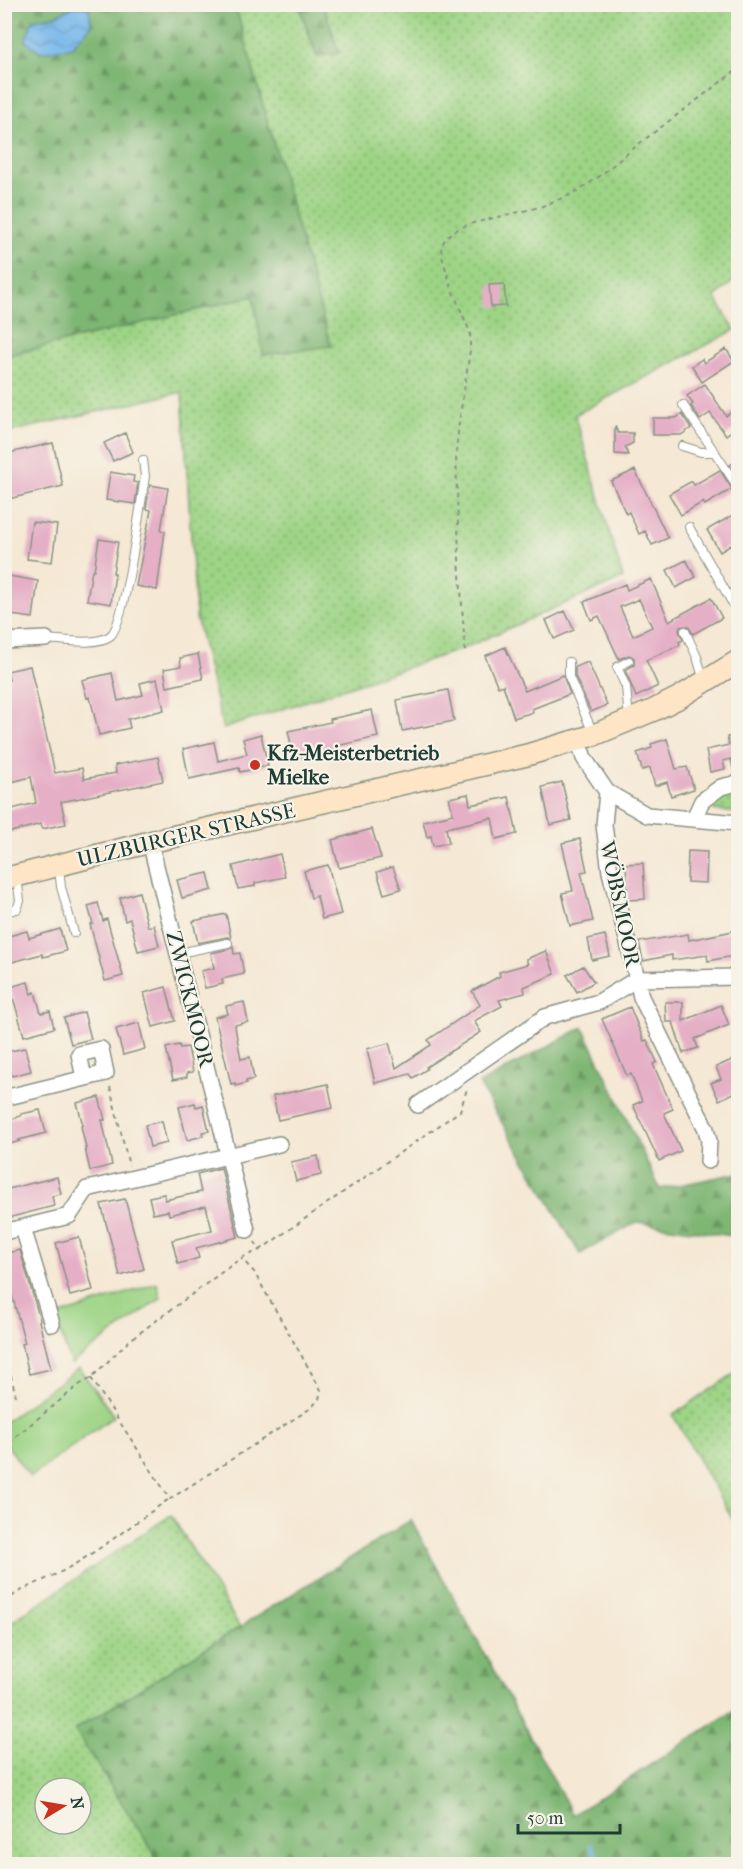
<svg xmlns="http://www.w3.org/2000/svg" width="743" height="1869" viewBox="0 0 743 1869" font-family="'IM FELL French Canon',serif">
<defs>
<pattern id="grass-dots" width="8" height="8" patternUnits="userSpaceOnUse" patternTransform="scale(1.5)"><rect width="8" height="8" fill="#9ed486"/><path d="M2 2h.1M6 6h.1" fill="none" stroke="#80ad6e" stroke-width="1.8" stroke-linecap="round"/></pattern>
<pattern id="forest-firs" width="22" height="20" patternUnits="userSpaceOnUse" patternTransform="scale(1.5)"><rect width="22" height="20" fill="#7eb673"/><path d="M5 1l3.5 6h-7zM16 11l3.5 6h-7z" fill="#67955f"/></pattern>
<pattern id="water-waves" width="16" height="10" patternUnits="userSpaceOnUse" patternTransform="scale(1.5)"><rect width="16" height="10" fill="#77b8eb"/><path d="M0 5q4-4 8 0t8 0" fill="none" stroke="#6197bf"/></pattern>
</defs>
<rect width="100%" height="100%" fill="#f7f3e8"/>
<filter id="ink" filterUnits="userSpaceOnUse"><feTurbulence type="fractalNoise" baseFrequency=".0167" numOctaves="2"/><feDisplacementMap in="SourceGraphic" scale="12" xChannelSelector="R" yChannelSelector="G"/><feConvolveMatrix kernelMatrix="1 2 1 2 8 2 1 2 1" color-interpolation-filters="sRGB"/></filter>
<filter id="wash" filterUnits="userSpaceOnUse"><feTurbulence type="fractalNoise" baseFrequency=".008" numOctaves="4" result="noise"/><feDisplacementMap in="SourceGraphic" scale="24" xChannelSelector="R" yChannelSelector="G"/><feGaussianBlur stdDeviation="1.35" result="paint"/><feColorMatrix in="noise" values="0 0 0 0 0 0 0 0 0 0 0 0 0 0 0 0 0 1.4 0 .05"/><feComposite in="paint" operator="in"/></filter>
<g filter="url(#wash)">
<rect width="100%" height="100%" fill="#f5e8d4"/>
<!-- grass -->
<path fill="url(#grass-dots)" stroke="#5e885d" stroke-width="1.5" fill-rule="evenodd" d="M235 5H299L317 57 338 52 323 5H738V277L715 297 735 330 575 415 623 578 462 649 223 729 196 617 182 392 5 433 4 356 253 296 330 346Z
M738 790V813L714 810 712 804 718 797Z
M738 1371V1529L673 1415Z
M171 1515 240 1627 75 1730 161 1864H5L4 1627ZM45 1788H81V1824H45Z"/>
<!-- forest -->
<path fill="url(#forest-firs)" stroke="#4e7a54" stroke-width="1.5" fill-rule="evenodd" d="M4 5H235L331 346 263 355 253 296 5 356ZM55 16 91 26 71 47 41 52 33 20Z
M299 5H323L339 53 317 57Z
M583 1027 660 1189 738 1173V1237L637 1222 580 1254 479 1084Z
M411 1520 573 1815 738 1708V1864H161L75 1730Z"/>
<!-- park -->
<path fill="#9ed486" stroke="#5e885d" stroke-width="1.5" d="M157 1283 161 1298 71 1364 55 1317Z
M79 1368 114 1416 30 1477 5 1442V1422Z"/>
<!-- water -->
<path fill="url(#water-waves)" stroke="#4b7a90" stroke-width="1.5" d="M72 7H89L91 26 71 47 41 52 25 41 33 20 55 16Z"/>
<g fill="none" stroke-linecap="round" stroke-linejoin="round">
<!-- stream -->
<path stroke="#77b8eb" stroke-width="4" d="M591 1845 600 1864"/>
</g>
<g id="blocks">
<!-- building -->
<path fill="#e5afc6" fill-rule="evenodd" d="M504 284 506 306 491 307 489 285Z
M726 349 734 361 702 382 692 366 702 359 704 363Z
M705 384 726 416 738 407V426L726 435 710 413 700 420 691 406 693 404 687 396Z
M682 414 691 428 681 435H653V418H676Z
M615 426 618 433H633V443L625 447 628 455 615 454Z
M125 433 133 452 113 461 104 443Z
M53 443 63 486 4 500V454Z
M738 460V477L730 465Z
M635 470 668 538 652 545 645 531 639 534 629 512 626 514 611 481Z
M720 470 732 489 705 505 703 502 681 515 669 494 692 481 694 485Z
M110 472 134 476 133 482 138 483 135 504 106 500Z
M150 485 168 488 161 530 165 531 157 590 136 586 151 510 146 509Z
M738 512V541L720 552 707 530Z
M32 522 57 525 52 562 27 559Z
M99 539 118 542 113 573H115L111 604 87 600 92 570H94Z
M686 560 696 577 676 588 667 570Z
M9 576 38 581 33 618 4 614Z
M651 579 669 621 711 598 722 618 693 634 688 626 680 627 679 631 683 640 679 642 680 645 646 660 658 686 636 697 625 670 634 665V658L629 655 619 659 599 616 591 620 584 602 625 584 627 590ZM639 599 652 627 633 636 620 607Z
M565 611 574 630 554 639 546 620Z
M505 647 525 691 563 675 570 694 532 709 533 712 514 718 503 685 498 687 485 656Z
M198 654 203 679 167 687 164 669 181 666 180 658Z
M588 662 607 705 591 712 575 676V667Z
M30 666 55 773 82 768 84 779 116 773 115 765 158 757 163 781 61 802 66 824 42 829 41 824 7 833 4 824V811L36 803 31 777 4 784V680H9L7 671Z
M112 673 118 701 143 695 140 683 157 679 164 710 128 719 130 728 99 735 90 697 87 698 82 680Z
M448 690 454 721 402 731 397 700Z
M372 710 378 737 336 746 337 749 294 758 288 731 331 722 330 719Z
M261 734 268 766 240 772 239 768 189 779 183 749 214 742 218 761 247 754 243 739Z
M738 735V768L733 769 731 759 723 761 725 769 710 772 706 750 729 745 727 737Z
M667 739 676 769 687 767 694 789 671 796 667 782 655 786 650 768 642 770 637 753 652 748 651 744Z
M562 782 571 820 550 825 542 787Z
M468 794 470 805 509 797 517 834 496 839 492 818 446 828 449 843 433 846 431 836 427 837 423 821 453 814 449 798Z
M372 829 381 858 339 868 332 840Z
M580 839 587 871 581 872 593 921 570 926 562 893 573 891 562 843Z
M688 851 707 852 706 883 687 882Z
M280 854 285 877 255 883V886L238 889 233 866Z
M643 863 645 899 628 900 626 864Z
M328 865 341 914 322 919 317 896 311 898 304 871Z
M393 867 401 889 384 894 377 872Z
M208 873 212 890 182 898 177 880Z
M139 892 148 927 154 925 159 946 138 951 130 919 125 921 120 898Z
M98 903 103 921 107 919 123 976 105 981 90 924H93L88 906Z
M226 914 231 938 227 937 198 943 193 921Z
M60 929 66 951 43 957 42 954 12 962 5 937 27 931 29 938Z
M738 930V955L708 961 707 955 672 960V955L643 961 639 942 688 934 689 940Z
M605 935 610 956 592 960 588 939Z
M233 946 234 954 240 953 244 974 222 979 223 984 205 988 201 971 214 968 211 953 229 949Z
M546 951 555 974 524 987 525 993 499 1000 502 1006 474 1021 481 1032 426 1067 427 1069 413 1078 410 1074 375 1083 367 1049 389 1043 396 1068 431 1045 428 1040 480 1005 472 991 500 976 499 972 528 964 526 959Z
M583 966 594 982 577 992 567 975Z
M28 982 31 994 35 992 41 1013 50 1011 54 1028 24 1036 10 987Z
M166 987 175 1021 153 1027 144 993Z
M244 1002 248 1022 235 1025 236 1033 241 1059 250 1057 254 1079 246 1081 247 1083 235 1086V1083L231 1084 215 1017 228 1014 226 1006Z
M665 1002H683V1021L721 1005 729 1025 695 1039 698 1048 683 1053 673 1022H666Z
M630 1007 644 1041 647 1040 657 1062 653 1064 673 1109 664 1113 681 1151 659 1161 633 1105 642 1101 631 1074 627 1076 602 1019Z
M84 1012 91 1039 71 1044 64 1018Z
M139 1023 145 1049 123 1055 116 1029Z
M179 1045 180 1048 188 1047 193 1072 187 1073V1077L173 1080 166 1048Z
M25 1048 31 1071 12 1076 6 1052Z
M734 1059 738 1069V1091L719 1100 711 1083 721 1079 716 1067Z
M328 1084 333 1108 278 1120 273 1096Z
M99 1097 105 1120H102L112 1165 90 1171 85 1148H86L81 1126 83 1125 77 1103Z
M195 1103 196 1107 203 1105 209 1131 202 1132 203 1136 187 1140 179 1107Z
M40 1110 46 1133 19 1140 20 1141 4 1146V1121L21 1116V1114Z
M162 1121 167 1143 150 1147 145 1125Z
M318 1156 321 1175 296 1181 291 1162Z
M221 1168 238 1237 196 1248 199 1258 178 1264 172 1240 212 1230 206 1206 169 1215 168 1211 153 1214 149 1197 164 1194 165 1200 201 1192 197 1174Z
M57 1177 61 1194 52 1196 54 1206 4 1219V1190Z
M125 1199 144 1269 120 1276 101 1204Z
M79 1237 93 1290 70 1296 56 1243Z
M20 1250 40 1320 39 1321 51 1369 29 1374 22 1344 25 1343 10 1287 4 1288V1254Z"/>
</g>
</g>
<g filter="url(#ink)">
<use href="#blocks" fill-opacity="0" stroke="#8a9284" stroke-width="1.5"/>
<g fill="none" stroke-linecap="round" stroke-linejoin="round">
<defs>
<path id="lane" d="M683 405 738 487
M682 446 701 452H715
M689 527 738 613
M685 631 697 657 704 681
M46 639C64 640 95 646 110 636 125 626 141 501 145 476L143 460
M569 662V677L593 733
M629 719 626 687 617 667 629 661
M59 867 61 887 74 933
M4 909 7 911 17 909 20 901 17 877
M179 953 228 943"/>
<path id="street" d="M4 641 46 639
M578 740 584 758 607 792 647 815 738 823
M694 818 702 801 721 787 738 783
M150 842 247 1230
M4 1098 106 1073 101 1049 79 1054 84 1078
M418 1105 545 1017 599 1002 637 979 610 872 604 825 607 792
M708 1161 709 1141 706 1129 641 997 637 979 738 977
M23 1228 52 1324
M4 1232 69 1216 87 1189 279 1144"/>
<path id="secondary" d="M4 879 150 842 527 755 594 735 654 710 680 697 738 661"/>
</defs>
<!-- lane casing -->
<use href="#lane" stroke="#8a9284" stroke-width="10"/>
<!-- street casing -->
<use href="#street" stroke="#8a9284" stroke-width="18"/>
<!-- secondary casing -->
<use href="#secondary" stroke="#8a9284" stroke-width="24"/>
<!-- path -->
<path stroke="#8a9284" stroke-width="2" stroke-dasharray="4.5 4.5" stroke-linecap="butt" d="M465 651 459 559 456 454 459 422 470 351V332L453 292 443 260 441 248 445 239 452 232 469 224 540 207 572 194 596 179 640 143 738 69
M110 1087 129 1166
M255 1242 260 1250 460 1111 467 1089
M4 1349 16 1396
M91 1378 170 1499 311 1408 319 1399 321 1390 254 1272 241 1258
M4 1450 15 1437 79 1385 91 1378 130 1340 241 1258 260 1250
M4 1602C24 1586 48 1580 70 1567 104 1547 136 1522 169 1499"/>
<!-- lane -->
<use href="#lane" stroke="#fff" stroke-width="8"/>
<!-- street -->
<use href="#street" stroke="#fff" stroke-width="15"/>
<!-- secondary -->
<use href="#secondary" stroke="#fde5c5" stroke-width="21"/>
</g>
</g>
<!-- markers -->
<circle fill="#c8321e" stroke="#f7f3e8" stroke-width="2" cx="255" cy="765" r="6"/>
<g text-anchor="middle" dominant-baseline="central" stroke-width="4.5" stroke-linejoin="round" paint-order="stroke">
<!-- poi labels -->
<g font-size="21" font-weight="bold" fill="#1f3d34" stroke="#f7f3e8" text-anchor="start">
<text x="267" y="753">Kfz-Meisterbetrieb<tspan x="267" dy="24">Mielke</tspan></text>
</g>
<!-- street labels -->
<g font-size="21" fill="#1f3d34" stroke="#f7f3e8">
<text transform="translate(186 835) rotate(-13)">ULZBURGER STRASSE</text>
<text transform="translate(620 904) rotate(78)">WÖBSMOOR</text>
<text transform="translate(190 999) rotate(76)">ZWICKMOOR</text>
</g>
</g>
<!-- margin -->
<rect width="743" height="1869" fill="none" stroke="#f7f3e8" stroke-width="24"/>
<!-- north arrow -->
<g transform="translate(63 1806) rotate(79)"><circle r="28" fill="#f7f3e8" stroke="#a1aaa0" stroke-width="1.5"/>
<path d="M0-4.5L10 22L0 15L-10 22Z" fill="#c8321e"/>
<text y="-9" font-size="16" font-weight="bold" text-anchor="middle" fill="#1f3d34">N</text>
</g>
<!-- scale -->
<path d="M518 1824v9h102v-9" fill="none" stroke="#1f3d34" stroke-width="3"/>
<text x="527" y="1824" font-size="18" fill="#1f3d34" stroke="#f7f3e8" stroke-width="4.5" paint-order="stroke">50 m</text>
</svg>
